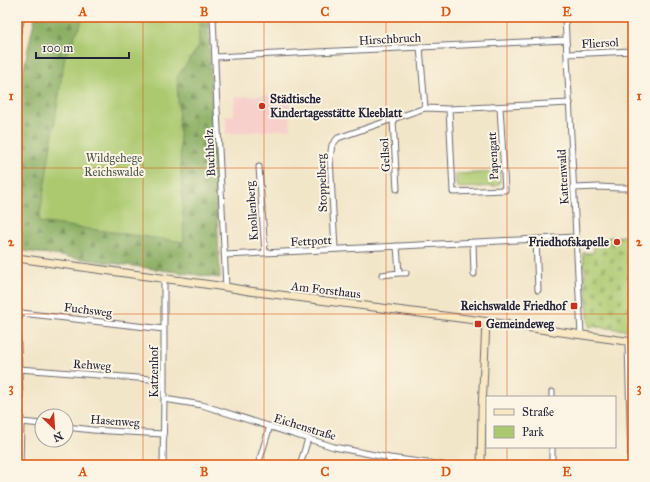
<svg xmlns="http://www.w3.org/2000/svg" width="650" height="482" viewBox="0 0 650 482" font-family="'IM FELL Great Primer',serif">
<defs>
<pattern id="forest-firs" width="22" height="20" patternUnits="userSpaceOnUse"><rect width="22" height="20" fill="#89ad62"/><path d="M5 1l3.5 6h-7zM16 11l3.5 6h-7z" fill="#708c52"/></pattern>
<pattern id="cemetery-stones" width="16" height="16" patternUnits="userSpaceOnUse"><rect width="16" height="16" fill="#acc970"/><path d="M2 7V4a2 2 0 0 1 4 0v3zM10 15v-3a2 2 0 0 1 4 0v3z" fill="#94ac62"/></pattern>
</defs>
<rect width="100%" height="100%" fill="#fcf5e5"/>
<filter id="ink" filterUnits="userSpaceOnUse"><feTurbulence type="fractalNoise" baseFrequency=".025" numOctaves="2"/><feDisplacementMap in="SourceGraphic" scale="8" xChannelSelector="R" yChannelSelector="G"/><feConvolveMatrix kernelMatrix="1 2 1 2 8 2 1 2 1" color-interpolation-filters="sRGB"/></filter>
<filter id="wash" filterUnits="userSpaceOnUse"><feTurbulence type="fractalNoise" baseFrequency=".012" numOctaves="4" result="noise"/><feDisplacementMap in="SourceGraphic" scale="16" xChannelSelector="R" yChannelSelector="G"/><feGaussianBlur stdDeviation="0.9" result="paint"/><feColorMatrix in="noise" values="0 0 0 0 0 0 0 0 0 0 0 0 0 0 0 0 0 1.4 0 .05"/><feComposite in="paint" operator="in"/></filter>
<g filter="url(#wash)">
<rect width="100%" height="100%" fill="#f2e6c9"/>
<!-- built -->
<path fill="#f7d0cc" d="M289 94 291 129 226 134V116L234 115V97Z"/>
<!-- forest -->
<path fill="url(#forest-firs)" stroke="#56684e" d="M35 17H208L220 278 17 250V98Z"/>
<!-- cemetery -->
<path fill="url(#cemetery-stones)" stroke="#677656" d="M633 235V331L589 326 583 253H590L594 252 593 239Z"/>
<!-- park -->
<path fill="#acc970" stroke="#677656" d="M84 17H198L199 46 177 77 184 242 39 222 65 56Z
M500 172V181L499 184 496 186 460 188 457 187 456 184 455 174Z"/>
</g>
<g filter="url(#ink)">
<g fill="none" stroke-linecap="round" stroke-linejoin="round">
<defs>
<path id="street" d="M213 17 217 109 226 287
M565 17 581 335
M420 47 425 108
M567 54 633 51
M215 57 566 40
M449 109 453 192 505 190 500 107
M393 120 397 189
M259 167 265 253
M574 188 599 187 619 188H633
M536 239 538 290
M473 242 474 274
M335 249 330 158 332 145 338 138 425 108 449 109 570 103
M225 255 576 237
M399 273H406
M382 275 399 273 397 246
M628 342 631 465
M19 369 164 380
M552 392V397
M164 399 202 405 334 447 390 458 442 465
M21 422 42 424
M66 427 93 430 163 434
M20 465 21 422 17 323 21 313 164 329
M163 465 164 399V279
M258 465 270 426
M300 465 308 439
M388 465 390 458
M552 465V447"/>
<path id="secondary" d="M17 32 21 17
M17 258 226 287 249 291 475 320 633 342
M481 465 482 410 486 322"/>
</defs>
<!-- street casing -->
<use href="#street" stroke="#6b676d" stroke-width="7"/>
<!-- secondary casing -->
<use href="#secondary" stroke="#6b676d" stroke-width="9"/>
<!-- street -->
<use href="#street" stroke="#fff" stroke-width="5"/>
<!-- secondary -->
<use href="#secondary" stroke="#f8e8c3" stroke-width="7"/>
</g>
</g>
<!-- grid -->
<path fill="none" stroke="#de560e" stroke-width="1" stroke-opacity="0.55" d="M143 17V465M264 17V465M386 17V465M507 17V397M17 168H633M17 314H633M507 447V465"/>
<!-- markers -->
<g fill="#c8321e" stroke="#fcf5e5" stroke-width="1.5">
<circle cx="262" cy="106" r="4"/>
<circle cx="617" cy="242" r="4"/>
<rect x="570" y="302" width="8" height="8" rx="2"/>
<rect x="474" y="320" width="8" height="8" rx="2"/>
</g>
<g text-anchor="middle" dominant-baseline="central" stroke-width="4" stroke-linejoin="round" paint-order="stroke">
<!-- street labels -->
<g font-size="12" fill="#22223b" stroke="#fcf5e5">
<text transform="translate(390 39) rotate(-3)">Hirschbruch</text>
<text transform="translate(600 43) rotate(-3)">Fliersol</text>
<text transform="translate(210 153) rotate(-93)">Buchholz</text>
<text transform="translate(385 155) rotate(-93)">Gellsol</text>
<text transform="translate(493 156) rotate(-93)">Papengatt</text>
<text transform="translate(563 177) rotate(-93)">Kattenwald</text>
<text transform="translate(322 183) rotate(-92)">Stoppelberg</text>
<text transform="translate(252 211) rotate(-94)">Knollenberg</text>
<text transform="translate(311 241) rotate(-3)">Fettpott</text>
<text transform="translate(326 290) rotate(7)">Am Forsthaus</text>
<text transform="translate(88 310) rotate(7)">Fuchsweg</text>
<text transform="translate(92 365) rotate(4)">Rehweg</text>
<text transform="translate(154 372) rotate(-90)">Katzenhof</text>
<text transform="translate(115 421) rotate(4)">Hasenweg</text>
<text transform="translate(305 427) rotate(17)">Eichenstraße</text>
</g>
<!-- poi labels -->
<g font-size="12" font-weight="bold" fill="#22223b" stroke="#fcf5e5" text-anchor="start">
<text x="270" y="99">Städtische<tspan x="270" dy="14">Kindertagesstätte Kleeblatt</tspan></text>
<text x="609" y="242" text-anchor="end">Friedhofskapelle</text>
<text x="566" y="306" text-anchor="end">Reichswalde Friedhof</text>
<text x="486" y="324">Gemeindeweg</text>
</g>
<!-- park labels -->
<g font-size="12" fill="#4b544b" stroke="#fcf5e5">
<text x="114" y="158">Wildgehege<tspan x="114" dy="14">Reichswalde</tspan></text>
</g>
</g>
<!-- margin -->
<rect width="650" height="482" fill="none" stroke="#fcf5e5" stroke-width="44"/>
<!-- legend -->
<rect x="486" y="396" width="130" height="52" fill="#fcf5e5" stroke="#a5a1a1"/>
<rect x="494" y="409" width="20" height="6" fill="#f8e8c3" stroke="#a5a1a1"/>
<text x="522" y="416" font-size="12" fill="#22223b">Straße</text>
<rect x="494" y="426" width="20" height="12" fill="#acc970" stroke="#a5a1a1"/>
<text x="522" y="436" font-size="12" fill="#22223b">Park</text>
<!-- north arrow -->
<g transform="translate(54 428) rotate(155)"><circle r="19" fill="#fcf5e5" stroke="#a5a1a1"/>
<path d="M0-3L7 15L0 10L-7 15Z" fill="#c8321e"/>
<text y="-6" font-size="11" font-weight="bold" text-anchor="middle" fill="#22223b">N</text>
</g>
<!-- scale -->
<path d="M36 52v6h93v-6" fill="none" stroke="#22223b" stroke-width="2"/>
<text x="42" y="52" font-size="12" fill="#22223b" stroke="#fcf5e5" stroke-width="3" paint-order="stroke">100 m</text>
<rect x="22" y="22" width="606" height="438" fill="none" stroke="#de560e" stroke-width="1.5"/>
<g font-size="13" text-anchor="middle" font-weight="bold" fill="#de560e">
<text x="83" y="16">A</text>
<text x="204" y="16">B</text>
<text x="325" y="16">C</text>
<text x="446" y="16">D</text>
<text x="567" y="16">E</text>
<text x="11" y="100">1</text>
<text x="639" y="100">1</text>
<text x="11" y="246">2</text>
<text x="639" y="246">2</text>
<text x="11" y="392">3</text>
<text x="639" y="392">3</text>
<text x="83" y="476">A</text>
<text x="204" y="476">B</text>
<text x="325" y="476">C</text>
<text x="446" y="476">D</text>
<text x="567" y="476">E</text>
</g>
</svg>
